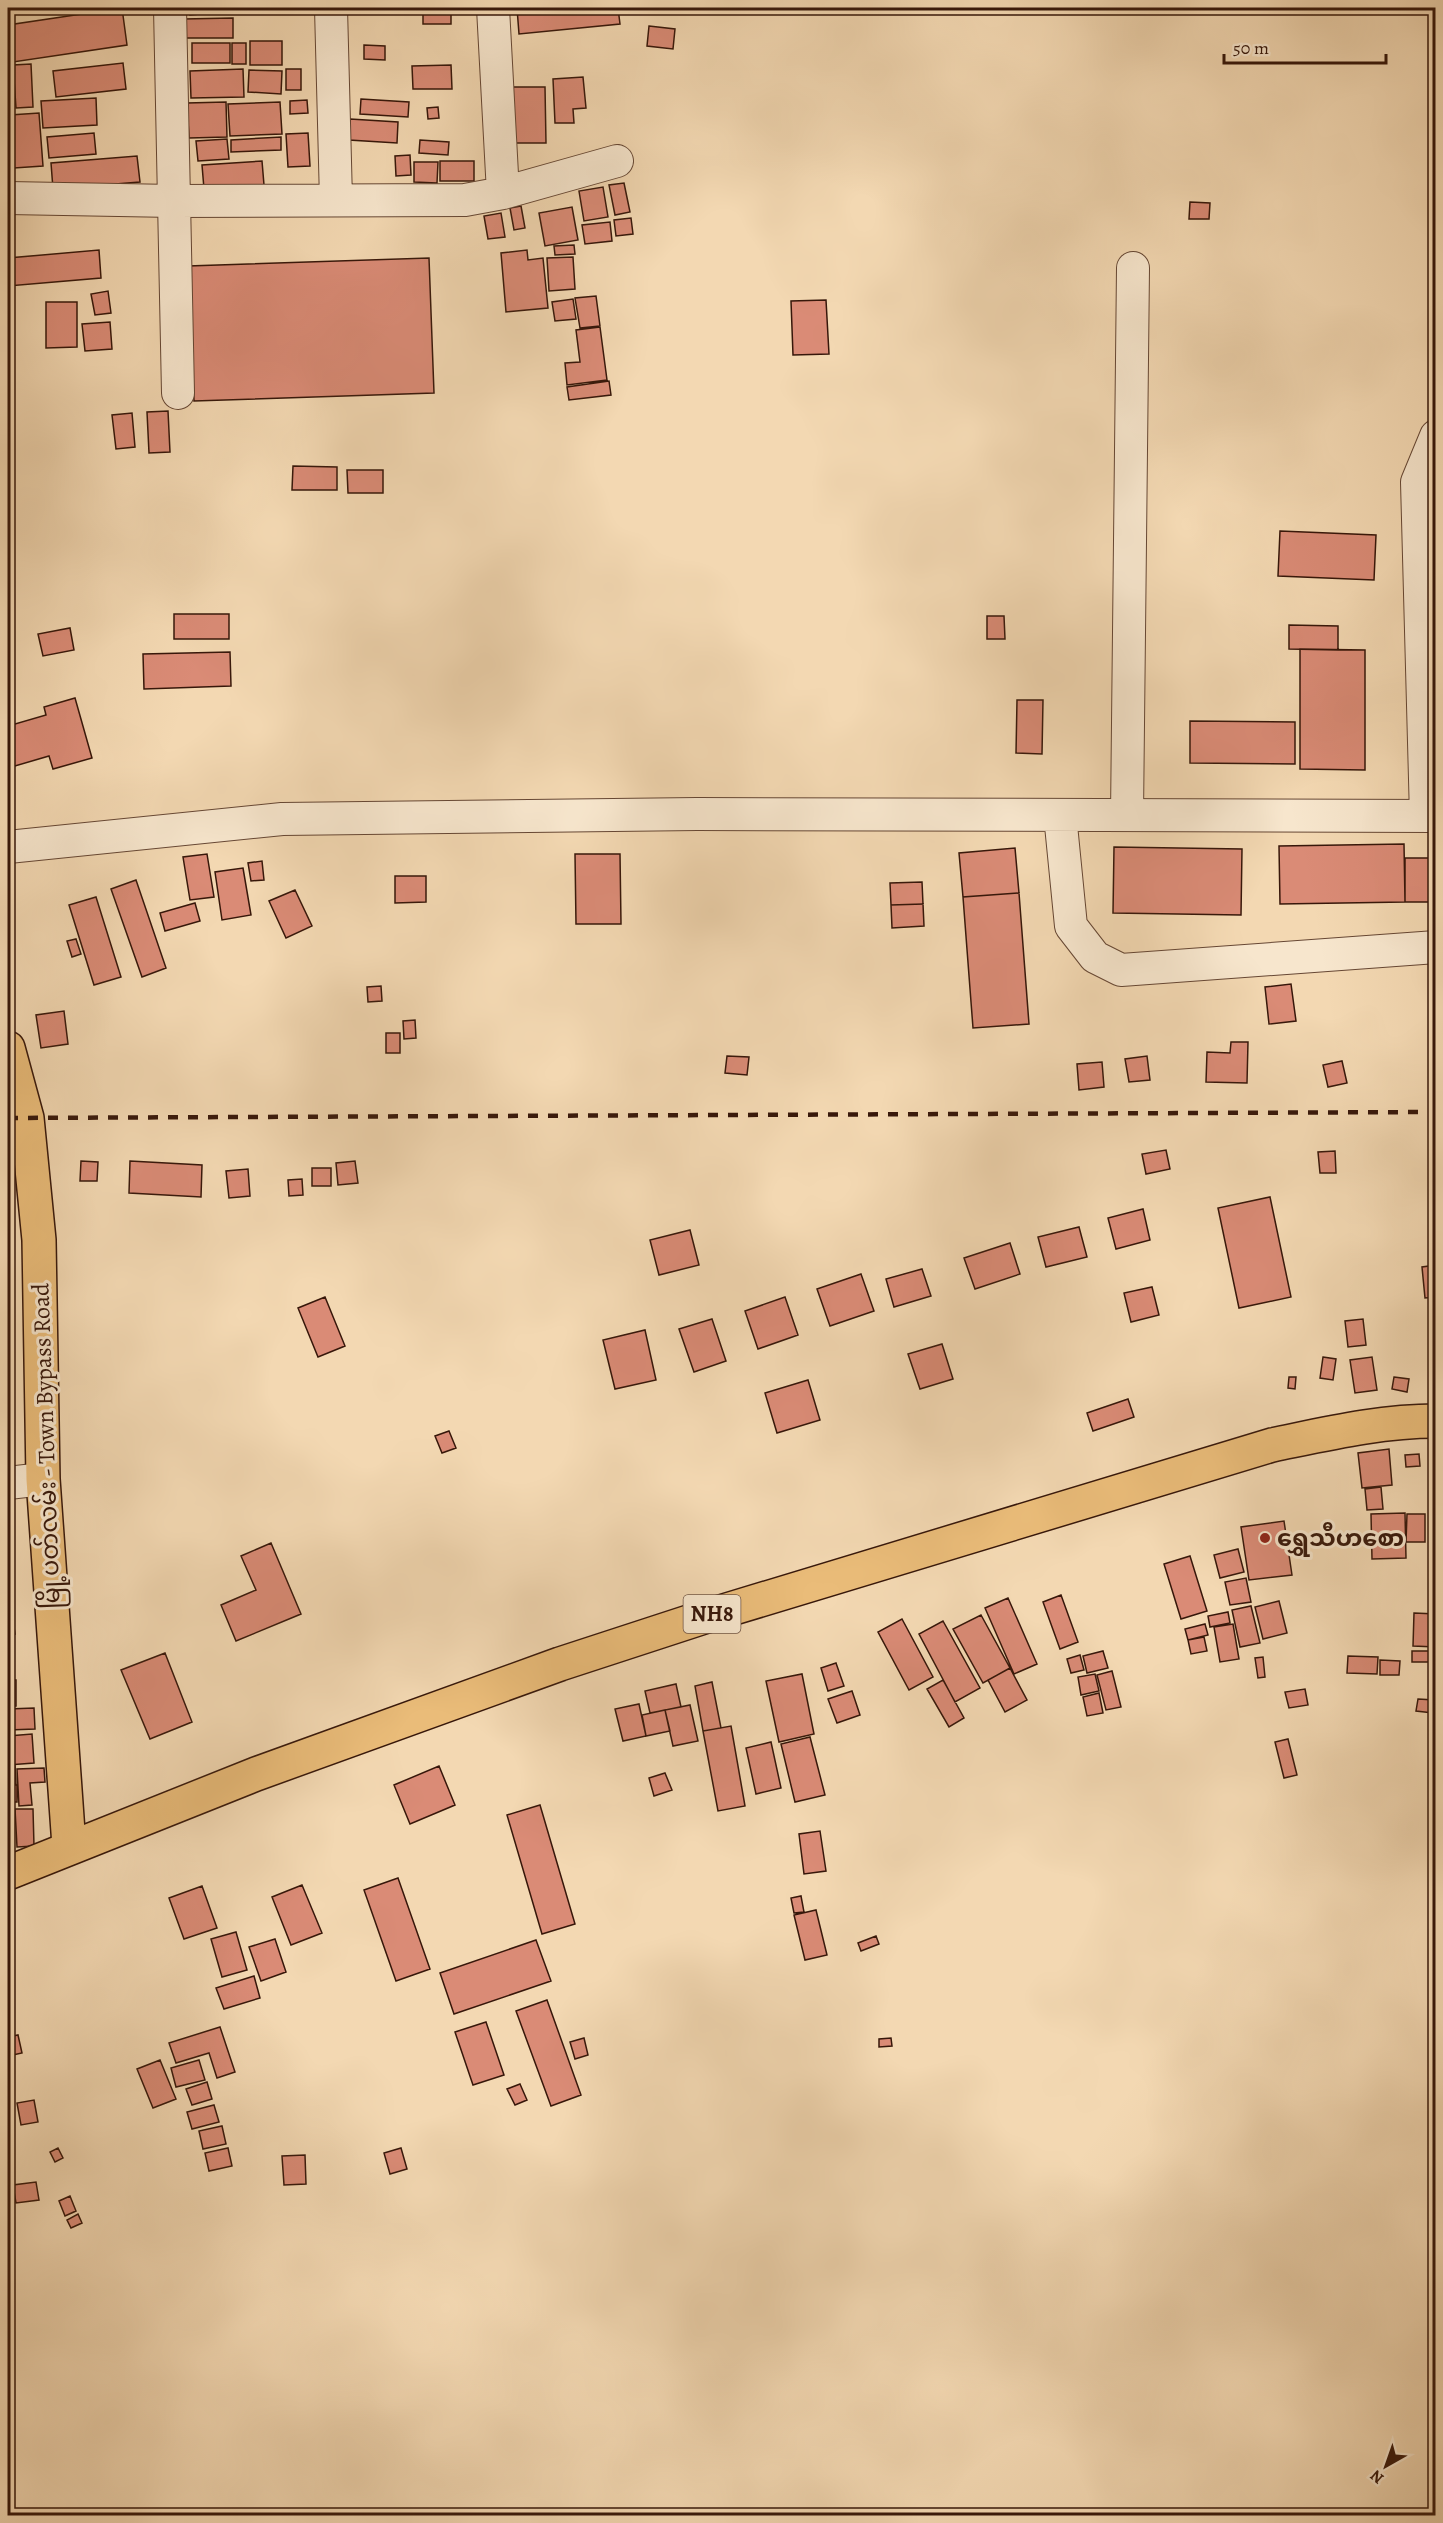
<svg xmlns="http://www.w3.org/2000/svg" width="1443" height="2523" viewBox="0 0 1443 2523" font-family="Alegreya,'Noto Sans Myanmar',serif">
<rect width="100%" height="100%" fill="#f3d8b2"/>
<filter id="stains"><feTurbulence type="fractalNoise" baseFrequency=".00333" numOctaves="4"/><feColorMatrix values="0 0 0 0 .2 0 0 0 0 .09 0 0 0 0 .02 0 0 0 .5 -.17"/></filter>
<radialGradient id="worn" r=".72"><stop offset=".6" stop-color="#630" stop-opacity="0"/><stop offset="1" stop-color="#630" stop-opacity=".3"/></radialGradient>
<!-- building -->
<path fill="#da8b76" stroke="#37170a" stroke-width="1.5" d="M122 8 127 45 13 62 8 25Z
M189 8H244L245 10 190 15Z
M423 8H451V24H423Z
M517 8H618L620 24 519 34Z
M233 18V38H185L184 19Z
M649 26 675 29 673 49 647 46Z
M250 41H282V65H250Z
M192 43H230V63H192Z
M232 43H246V64H232Z
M364 45 385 46V60L364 59Z
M123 63 126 89 56 97 53 71Z
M31 64 33 107 16 108 13 65Z
M451 65 452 89H413L412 66Z
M243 69 244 97 191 98 190 71Z
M286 69H301V90H286Z
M249 70 282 71 281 94 248 92Z
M583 77 586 108 573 109 574 123H555L553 79Z
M509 87H545L546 143H510Z
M96 98 97 125 43 128 41 101Z
M361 99 409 102 408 117 360 114Z
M307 100 308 113 290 114V101Z
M226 102 227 137 189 138 187 103Z
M280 102 282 134 230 136 228 104Z
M438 107 439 118 428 119 427 108Z
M39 113 43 166 14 168 10 115Z
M350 119 398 122 397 143 349 140Z
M94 133 96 154 49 158 47 137Z
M308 133 310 166 288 167 286 134Z
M281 137V150L231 152V140Z
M227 139 229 159 198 161 196 141Z
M420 140 449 142 448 155 419 153Z
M410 155 411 175 396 176 395 156Z
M137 156 140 182 53 189 51 163Z
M262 161 264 185 204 189 202 165Z
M440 161H474V181H440Z
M414 162H438L437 183 414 182Z
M624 183 630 212 615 215 609 185Z
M603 187 608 217 584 221 579 191Z
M1190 202 1210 203 1209 219H1189Z
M521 206 525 228 514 230 510 208Z
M572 207 578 240 545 246 539 213Z
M501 213 505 237 488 239 484 216Z
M631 218 633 234 616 236 614 220Z
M610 222 612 241 585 244 582 225Z
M574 245 575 254 555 255 554 246Z
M99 250 101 278 8 286V258Z
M527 250 528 260 543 258 548 308 506 312 501 253Z
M573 257 575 289 549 291 547 258Z
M429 258 434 393 194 401 188 266Z
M108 291 111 313 95 315 91 294Z
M596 296 600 326 580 328 575 298Z
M573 299 576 319 555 321 552 302Z
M826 300 829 354 793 355 791 301Z
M46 302H77V347L46 348Z
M110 322 112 349 85 351 82 324Z
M600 327 607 380 567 385 565 363 580 362 576 330Z
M609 381 611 395 569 400 567 387Z
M168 411 170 452 149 453 147 412Z
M132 413 135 447 116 449 112 415Z
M293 466 337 467V490H292Z
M347 470H383V493H348Z
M1280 531 1376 535 1374 580 1278 576Z
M174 614H229V639H174Z
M987 616H1004L1005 639H987Z
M1289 625 1338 626V650L1289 649Z
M70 628 74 650 43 656 38 634Z
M1300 649 1365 650V770L1300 769Z
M230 652 231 686 144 689 143 654Z
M75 698 92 758 53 769 49 756 8 768V726L46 715 44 707Z
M1017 700H1043L1042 754 1016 753Z
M1190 721 1295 722V764L1190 763Z
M1404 844 1405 902 1280 904 1279 846Z
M1114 847 1242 849 1241 915 1113 913Z
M1015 848 1019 893 963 897 959 853Z
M207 854 214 897 190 900 183 857Z
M575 854H620L621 924H576Z
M1405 858H1436V902H1405Z
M262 861 264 880 251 881 248 863Z
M243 868 251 915 222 920 215 872Z
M395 876H426V902L395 903Z
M136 880 166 968 142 977 111 889Z
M922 882 923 904 891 905 890 883Z
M295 890 312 926 286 938 269 901Z
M1019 893 1029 1024 973 1028 963 897Z
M96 897 121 977 94 985 69 905Z
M195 903 200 921 165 931 160 913Z
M923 904 924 926 892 928 891 905Z
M76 939 81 954 72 957 67 941Z
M1291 984 1296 1021 1269 1024 1265 987Z
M381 986 382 1001 368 1002 367 987Z
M64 1011 68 1044 41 1048 36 1015Z
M415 1020 416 1038 404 1039 403 1021Z
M386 1033H400V1053H386Z
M1231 1042H1248L1247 1083 1206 1082 1207 1052 1230 1053Z
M727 1056 749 1057 747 1075 725 1073Z
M1147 1056 1150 1080 1129 1082 1125 1059Z
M1342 1061 1347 1083 1328 1087 1323 1065Z
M1102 1062 1104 1087 1079 1090 1077 1064Z
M1166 1150 1170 1169 1146 1174 1142 1154Z
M1335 1151 1336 1173H1320L1318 1152Z
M81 1161 98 1162 97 1181H80Z
M130 1161 202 1165 201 1197 129 1193Z
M355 1161 358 1183 338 1185 336 1163Z
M312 1168H331V1186H312Z
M248 1169 250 1196 229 1198 226 1171Z
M302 1179 303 1195 289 1196 288 1180Z
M1270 1197 1291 1297 1239 1308 1218 1208Z
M1143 1209 1150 1240 1116 1249 1108 1218Z
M1079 1227 1087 1257 1046 1267 1038 1237Z
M690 1230 699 1265 659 1275 650 1240Z
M1010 1243 1020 1274 975 1289 964 1258Z
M1436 1265V1297L1425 1298 1422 1267Z
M922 1269 931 1296 894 1307 886 1279Z
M861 1274 874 1311 830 1326 817 1289Z
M1152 1287 1159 1315 1131 1322 1124 1293Z
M325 1297 345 1346 318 1357 298 1308Z
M785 1297 798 1335 758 1349 745 1311Z
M712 1319 726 1361 694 1372 679 1329Z
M1363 1319 1366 1345 1348 1347 1345 1321Z
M645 1330 656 1380 615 1389 603 1340Z
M942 1344 953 1379 920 1389 908 1354Z
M1323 1357 1336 1359 1333 1380 1320 1378Z
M1372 1357 1377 1390 1355 1393 1350 1360Z
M1289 1377H1296L1295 1389 1288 1388Z
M1394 1377 1409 1379 1407 1392 1392 1389Z
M808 1380 820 1420 777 1433 765 1393Z
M1128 1399 1134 1417 1093 1431 1087 1413Z
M449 1431 456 1448 442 1453 435 1436Z
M1389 1449 1392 1485 1362 1488 1358 1453Z
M1419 1454 1420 1466 1406 1467 1405 1455Z
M1381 1487 1383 1509 1367 1510 1365 1489Z
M1434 1504H1436V1550H1431Z
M1405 1513 1406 1558 1372 1559 1371 1514Z
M1407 1514H1425V1542H1406Z
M1284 1521 1292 1575 1249 1580 1241 1527Z
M271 1543 301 1614 236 1641 221 1605 256 1590 241 1556Z
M1238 1549 1244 1572 1220 1578 1214 1555Z
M1190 1556 1207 1611 1181 1619 1164 1564Z
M1246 1578 1251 1602 1230 1605 1225 1582Z
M1061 1595 1078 1642 1060 1649 1043 1602Z
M1008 1598 1037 1664 1014 1674 985 1608Z
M1279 1601 1287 1633 1263 1639 1255 1607Z
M1251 1606 1260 1643 1240 1647 1232 1610Z
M1228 1612 1230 1623 1210 1627 1208 1616Z
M12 1613 15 1634 8 1635V1614Z
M1414 1613 1436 1614V1647L1413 1646Z
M981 1615 1010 1668 983 1683 953 1629Z
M902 1619 933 1677 909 1690 878 1632Z
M943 1621 980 1688 955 1702 919 1634Z
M1205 1624 1208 1635 1188 1640 1185 1629Z
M1233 1624 1239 1659 1220 1662 1214 1627Z
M1204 1637 1207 1651 1191 1654 1188 1640Z
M1103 1651 1108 1668 1087 1673 1083 1656Z
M1412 1651H1436V1662H1412Z
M165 1653 192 1722 150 1739 121 1670Z
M1080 1655 1084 1670 1071 1673 1067 1659Z
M1348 1656 1378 1657 1377 1674 1347 1673Z
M1263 1657 1265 1677 1258 1678 1255 1658Z
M1380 1660 1400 1661 1399 1675H1380Z
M836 1663 844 1686 828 1691 821 1668Z
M1010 1668 1027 1700 1005 1712 988 1680Z
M1112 1671 1121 1707 1106 1710 1097 1675Z
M802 1674 814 1734 779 1742 766 1681Z
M1095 1674 1099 1691 1081 1695 1078 1677Z
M8 1680H16V1706H8Z
M943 1680 964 1718 949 1727 927 1689Z
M712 1682 721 1728 703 1731 695 1686Z
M676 1684 681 1707 650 1713 645 1691Z
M1305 1689 1308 1705 1289 1708 1285 1692Z
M852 1691 860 1715 837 1723 828 1699Z
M1099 1693 1103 1713 1087 1716 1083 1697Z
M1418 1699 1434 1700 1433 1713 1416 1711Z
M639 1704 646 1736 623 1741 615 1709Z
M690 1705 698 1741 673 1746 665 1710Z
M34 1708 35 1729 8 1730V1709Z
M665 1710 670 1731 646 1736 642 1715Z
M731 1726 745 1806 718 1811 703 1731Z
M32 1734 34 1763 8 1765V1736Z
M810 1737 825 1795 795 1802 781 1744Z
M1288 1739 1297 1775 1284 1778 1275 1742Z
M771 1742 781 1788 756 1794 746 1748Z
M8 1766H15L16 1784H8Z
M439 1766 455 1805 410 1824 394 1785Z
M44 1768 45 1782 30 1783 32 1805 19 1806 17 1769Z
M665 1773 672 1790 654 1796 649 1778Z
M8 1785H17V1802H8Z
M540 1805 575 1924 542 1934 507 1815Z
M15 1809H33L34 1846 17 1847Z
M820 1831 826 1871 804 1874 799 1834Z
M398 1878 430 1969 396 1981 364 1890Z
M302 1885 322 1933 291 1945 272 1897Z
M202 1886 217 1928 184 1939 169 1898Z
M801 1896 804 1912 794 1913 791 1898Z
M816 1910 827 1955 805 1960 794 1915Z
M236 1932 247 1970 222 1977 211 1939Z
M876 1936 879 1944 861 1951 858 1943Z
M275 1939 286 1972 261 1981 249 1947Z
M536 1940 551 1981 454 2014 440 1973Z
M8 1952H13L14 1986H8Z
M254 1976 260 1998 224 2009 216 1988Z
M547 2000 581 2095 551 2106 516 2011Z
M486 2022 504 2075 473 2085 455 2032Z
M220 2027 235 2072 217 2078 209 2053 176 2063 169 2043Z
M18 2035 22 2053 8 2056V2037Z
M584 2038 588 2055 575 2059 570 2042Z
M891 2038 892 2046 879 2047V2039Z
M160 2060 176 2099 153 2108 137 2069Z
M199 2060 205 2080 176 2087 171 2068Z
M207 2082 212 2099 192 2105 186 2089Z
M520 2084 527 2100 515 2105 507 2089Z
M34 2100 38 2122 21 2125 17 2103Z
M214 2105 219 2122 192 2129 187 2112Z
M222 2126 226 2144 203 2149 199 2131Z
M58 2148 63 2158 55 2162 50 2152Z
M228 2148 232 2166 209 2171 205 2153Z
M401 2148 407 2169 390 2174 384 2153Z
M305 2155 306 2184 284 2185 282 2156Z
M36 2182 39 2200 16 2203 13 2185Z
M70 2196 76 2211 65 2216 59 2201Z
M78 2214 82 2223 71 2228 67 2220Z"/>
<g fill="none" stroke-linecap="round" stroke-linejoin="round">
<defs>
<path id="minor" d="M170 8 178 393
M331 8 336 200
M493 8 503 193
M8 198 174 201 465 200 503 193 617 161
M1060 815 1071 926 1095 957 1121 970 1436 947
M1127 815 1133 268
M1426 816 1417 482 1436 436
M8 847 282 819 697 814 1436 816
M8 1483 43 1479"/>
<path id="major" d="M8 1048 27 1118 39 1240 43 1479 69 1846"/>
<path id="highway" d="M8 1873 256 1774 560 1664 704 1617 1272 1445C1326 1434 1380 1421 1436 1421"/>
</defs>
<!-- minor casing -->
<use href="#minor" stroke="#664734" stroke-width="34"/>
<!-- major casing -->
<use href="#major" stroke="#37170a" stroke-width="36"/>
<!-- highway casing -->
<use href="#highway" stroke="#37170a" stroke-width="36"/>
<!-- minor -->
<use href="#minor" stroke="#f7e6cd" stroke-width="32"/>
<!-- major -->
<use href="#major" stroke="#eabc79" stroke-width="33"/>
<!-- highway -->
<use href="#highway" stroke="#eabc79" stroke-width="33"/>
<!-- rail -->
<path stroke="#37170a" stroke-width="4.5" stroke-dasharray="10 10" stroke-linecap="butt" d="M8 1118 1436 1112"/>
</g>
<!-- markers -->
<circle fill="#8f2418" stroke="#f7e6cd" stroke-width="2" cx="1265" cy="1538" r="6"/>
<g text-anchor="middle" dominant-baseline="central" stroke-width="6" stroke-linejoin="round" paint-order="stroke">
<!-- shield labels -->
<rect fill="#f7e6cd" stroke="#715544" stroke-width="1.5" x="683.5" y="1595" width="57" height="38" rx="4.5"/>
<g font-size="22" font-weight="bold" fill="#37170a">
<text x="712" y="1614">NH8</text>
</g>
<!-- street labels -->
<g font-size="24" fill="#37170a" stroke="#f7e6cd">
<text transform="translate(46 1446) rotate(-92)">မြို့ပတ်လမ်း - Town Bypass Road</text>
</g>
<!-- poi labels -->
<g font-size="24" font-weight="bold" fill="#37170a" stroke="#f7e6cd" text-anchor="start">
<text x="1277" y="1538">ရွှေသီဟစော</text>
</g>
</g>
<!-- margin -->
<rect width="1443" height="2523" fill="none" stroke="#f3d8b2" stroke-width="30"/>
<rect x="9" y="9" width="1425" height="2505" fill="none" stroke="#37170a" stroke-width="3"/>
<rect x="15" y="15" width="1413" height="2493" fill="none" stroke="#37170a" stroke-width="1.5"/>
<!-- north arrow -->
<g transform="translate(1386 2466) rotate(220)" stroke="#f7e6cd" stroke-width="4.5" paint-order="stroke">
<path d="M0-4.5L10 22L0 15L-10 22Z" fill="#37170a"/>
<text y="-9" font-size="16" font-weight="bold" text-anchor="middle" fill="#37170a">N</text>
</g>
<!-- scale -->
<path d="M1224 54v9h162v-9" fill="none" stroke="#37170a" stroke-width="3"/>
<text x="1233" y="54" font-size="18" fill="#37170a" stroke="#f7e6cd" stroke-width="4.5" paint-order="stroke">50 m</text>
<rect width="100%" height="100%" filter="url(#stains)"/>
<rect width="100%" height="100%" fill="url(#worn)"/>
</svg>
